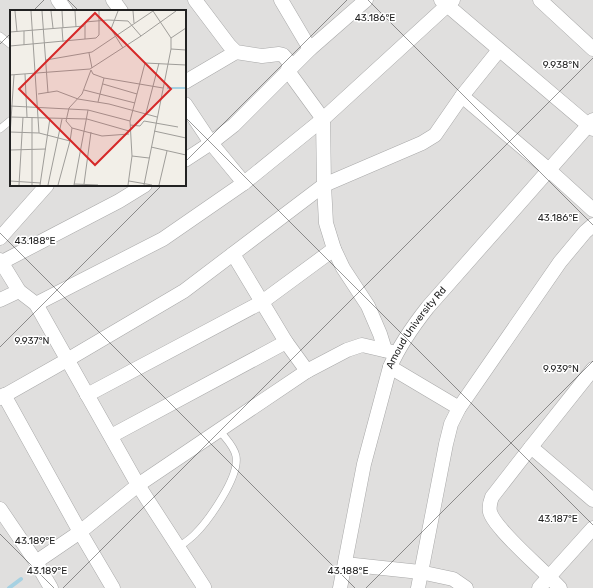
<svg xmlns="http://www.w3.org/2000/svg" width="593" height="588" viewBox="0 0 593 588" font-family="Rubik,sans-serif">
<rect width="100%" height="100%" fill="#f2efe8"/>
<!-- residential -->
<path fill="#e0dfde" fill-rule="evenodd" d="M0 0H593V588H0ZM11 11H185V185H11Z"/>
<g fill="none" stroke-linecap="round" stroke-linejoin="round">
<!-- stream -->
<path stroke="#a6d1e2" stroke-width="4" d="M9 588 21 579"/>
<defs>
<path id="lane" d="M0 36 11 45
M0 129 11 120
M178 548C184 543 190 539 195 534 209 520 240 476 236 456 234 446 226 439 220 431"/>
<g id="street">
<path d="M58 0 66 11"/>
<path d="M113 0 121 11"/>
<path d="M195 0 229 45 236 52 262 56 279 54 283 55 289 62 288 71 323 119 324 185 326 223 334 249 343 268 368 306 380 334 385 350"/>
<path d="M281 0 310 49"/>
<path d="M441 0 593 129"/>
<path d="M540 0 593 49"/>
<path d="M185 82 236 52"/>
<path d="M462 96 549 170 593 210"/>
<path d="M185 104 211 143 244 183"/>
<path d="M185 160 211 143 234 125 310 49 366 0"/>
<path d="M0 238 47 185"/>
<path d="M233 254 286 342 307 371"/>
<path d="M0 260 19 291 36 304 138 485 204 587 203 588"/>
<path d="M2 262 119 201 145 185"/>
<path d="M0 300 19 291"/>
<path d="M36 304 163 239 244 183 323 119 453 0"/>
<path d="M390 367 459 408"/>
<path d="M4 395 80 532 113 588"/>
<path d="M87 395 262 302 334 249"/>
<path d="M0 398 67 360 184 291 324 185 422 143 435 135 462 96 499 50"/>
<path d="M111 436 286 342"/>
<path d="M531 447 593 500"/>
<path d="M0 509 36 562 51 588"/>
<path d="M36 562 80 532 138 485 307 371 347 350 362 345 392 352"/>
<path d="M345 564 420 572 453 579 466 588"/>
<path id="s1" d="M340 588 364 464 390 367C400 344 413 326 428 307L593 120"/>
<path d="M418 588 446 444 451 424 459 408 560 262 585 232 593 225"/>
<path d="M539 588 593 528"/>
<path d="M560 588C541 568 520 551 502 530 498 525 492 519 490 512 489 507 490 502 492 497L531 447 593 369"/>
</g>
</defs>
<!-- lane casing -->
<use href="#lane" stroke="#a9a9a9" stroke-width="8"/>
<!-- street casing -->
<use href="#street" stroke="#a9a9a9" stroke-width="15"/>
<!-- lane -->
<use href="#lane" stroke="#fff" stroke-width="7"/>
<!-- street -->
<use href="#street" stroke="#fff" stroke-width="14"/>
</g>
<!-- ticks -->
<path fill="none" stroke="#222" stroke-width="1" stroke-opacity="0.45" d="M68 0 79 11M368 0 593 225M33 11 44 0M0 44 11 33M185 117 593 525M185 162 347 0M0 233 355 588M0 347 162 185M0 534 54 588M63 588 593 58M366 588 593 361"/>
<g text-anchor="middle" dominant-baseline="central" stroke-width="3" stroke-linejoin="round" paint-order="stroke">
<!-- street labels -->
<g font-size="10" fill="#222" stroke="#fff">
<text stroke="none"><textPath href="#s1" startOffset="274">Amoud University Rd</textPath></text>
</g>
</g>
<!-- overview -->
<g transform="translate(10 10)">
<rect width="176" height="176" fill="#f2efe8"/>
<path fill="none" stroke="#a6d1e2" stroke-width="2" d="M157 78H176"/>
<path fill="none" stroke="#9f9d99" stroke-width="1" d="M5 1 7 22M21 1 29 123M32 1 38 83M41 1 43 18M52 1 53 18M65 1 66 17M108 1 101 19 113 38M123 1 124 13M52 18 53 32M0 22 74 16M161 28 176 18M75 29V12L98 10 118 11 131 26M14 35V21M0 36 86 28 89 25V1M161 39 176 40M79 43 82 58M36 50 82 42 143 1M81 60 83 64 94 68 153 78M15 64 17 107M0 65 80 59 131 26 166 1M93 74 127 84M74 80 125 93M28 84 47 81 68 89 99 94 147 107M88 92 94 68M0 96 78 100 120 111M136 103 149 53M0 107 77 109 119 121M120 115 130 116 134 111 168 117M62 118 92 126 119 124M144 121 176 128M0 122 29 123 60 131M0 125 4 65M141 137 176 145M0 140 36 139M122 146 139 148M0 171 31 173M119 171 142 175M64 174 88 175M74 174 81 122M9 175 13 107M22 175V107M30 175 40 108M38 175 52 109M48 175 60 131 62 118 56 111 59 98 72 84 81 60M64 175 78 100M118 175 122 146 120 111 135 53 176 55M134 175 161 39V28L143 1M149 175 157 141"/>
<path fill="#d62828" fill-opacity="0.15" stroke="#d62828" stroke-width="2" d="M85 3 161 79 85 155 9 79Z"/>
<rect width="176" height="176" fill="none" stroke="#222" stroke-width="2"/>
</g>
<g font-size="10" text-anchor="middle" fill="#222" stroke="#fff" stroke-width="3" stroke-linejoin="round" paint-order="stroke">
<text x="375" y="21">43.186°E</text>
<text x="561" y="68">9.938°N</text>
<text x="558" y="221">43.186°E</text>
<text x="35" y="244">43.188°E</text>
<text x="32" y="344">9.937°N</text>
<text x="561" y="372">9.939°N</text>
<text x="558" y="522">43.187°E</text>
<text x="35" y="544">43.189°E</text>
<text x="47" y="574">43.189°E</text>
<text x="348" y="574">43.188°E</text>
</g>
</svg>
